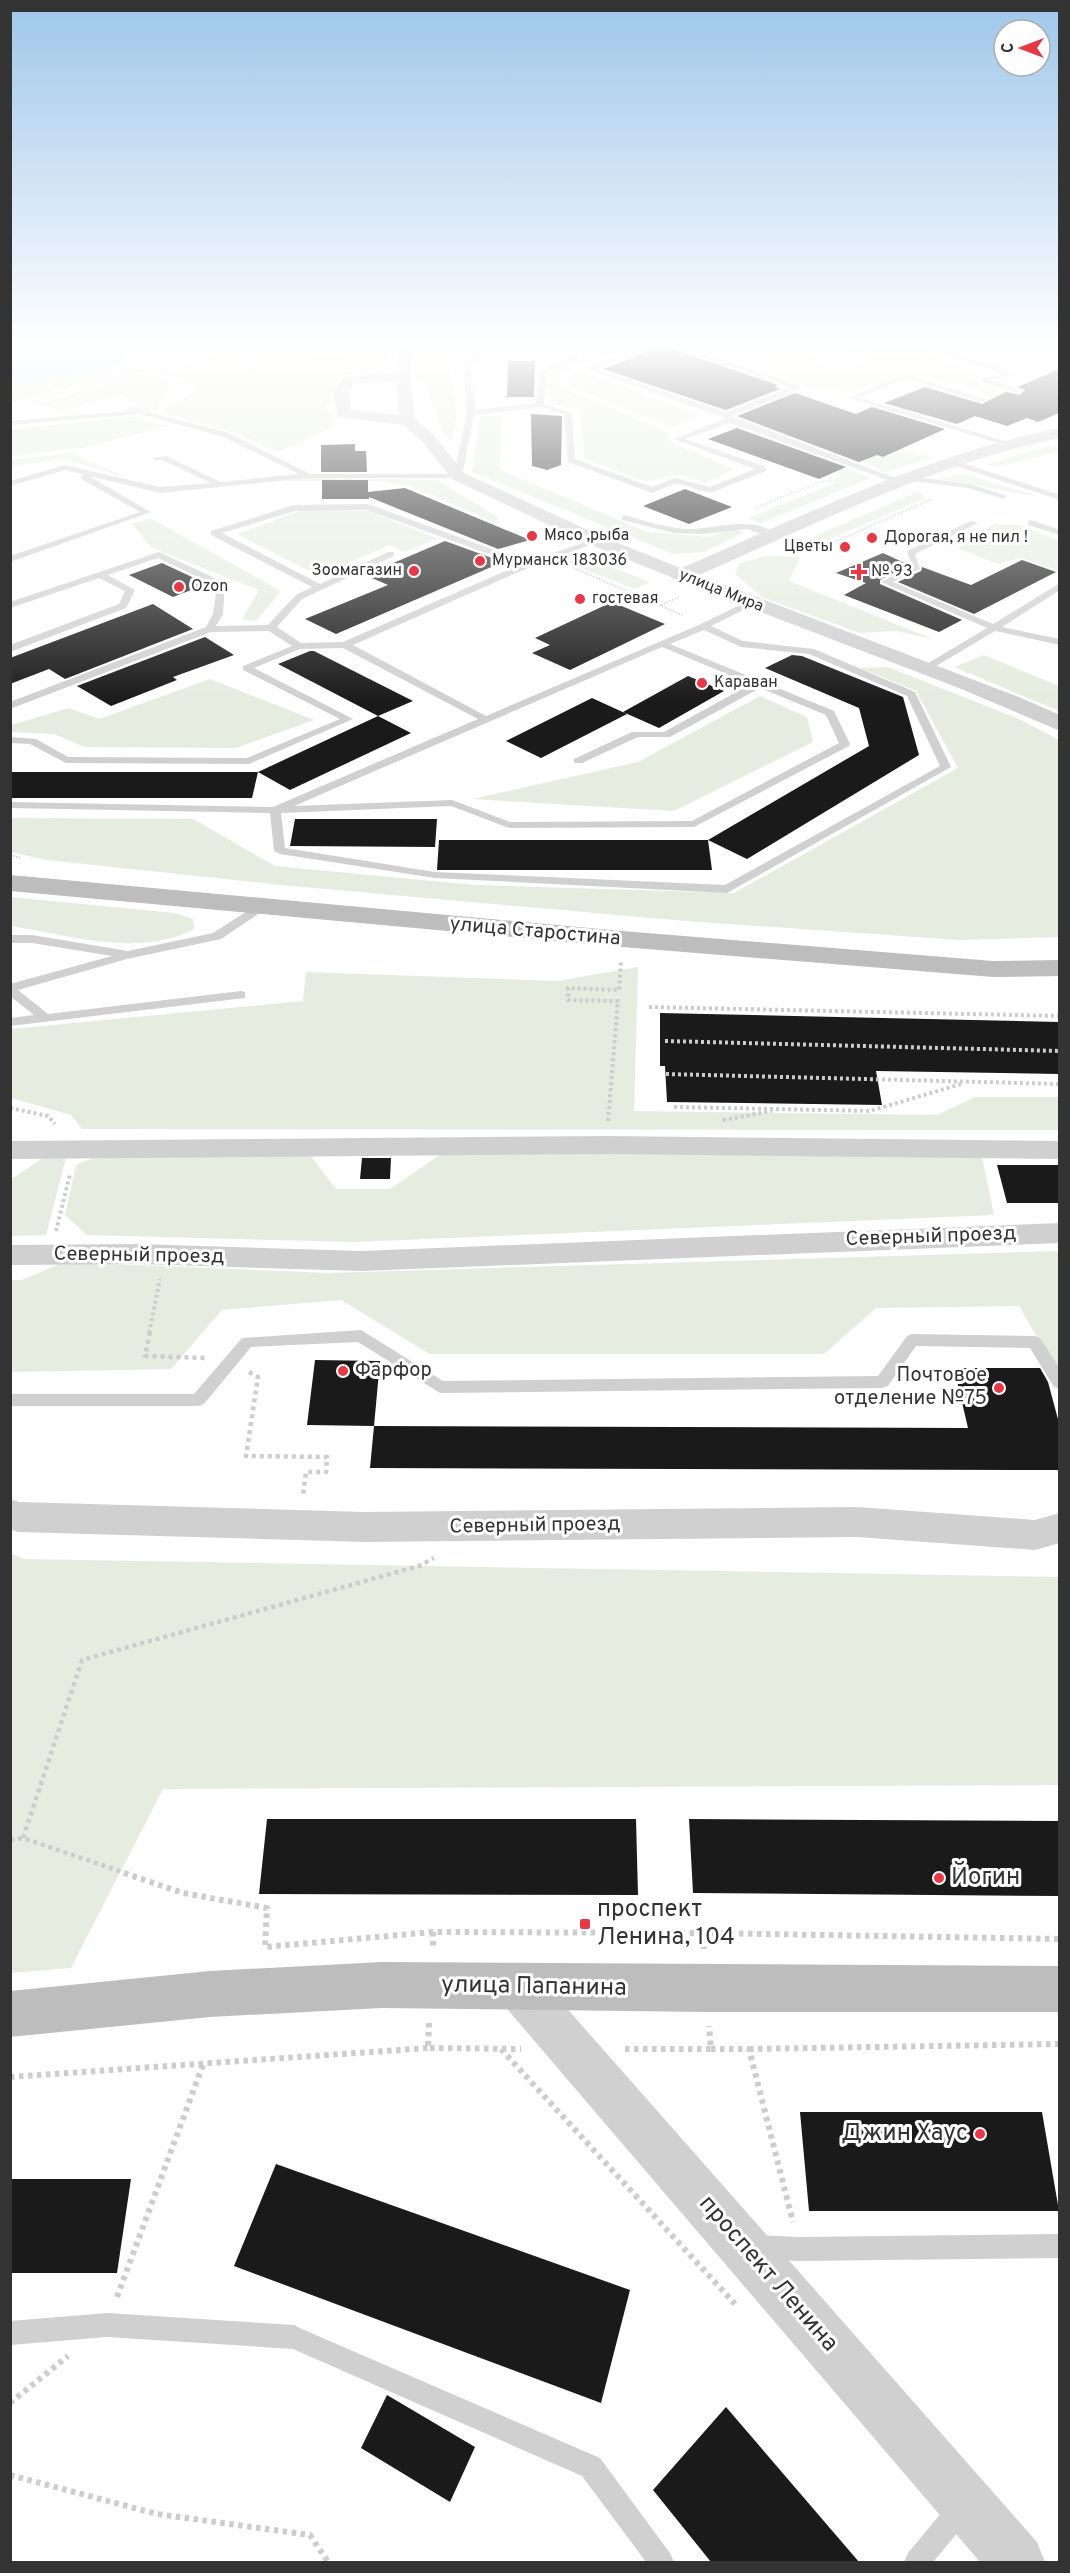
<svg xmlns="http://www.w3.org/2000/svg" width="1070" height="2573" viewBox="0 0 1070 2573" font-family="Overpass,sans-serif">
<rect width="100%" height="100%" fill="#fff"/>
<!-- green -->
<path fill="#e6ecdf" d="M260 342H310L303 350 314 357 343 353 344 342H391L387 365 342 376 324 408 337 422 334 427 277 452 238 434 161 412 199 388 183 379 159 374 198 359Z
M409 342H471L449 365 457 411 452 443 441 429 427 385 407 371Z
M621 342H644L557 374 562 388 668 432 670 442 734 469 706 483 678 474 646 482 584 458 580 410 551 404 544 373C568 362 599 356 621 342Z
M677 342H795L826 366 862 365 870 355 931 356 981 373 970 380 1026 396 1003 405 969 386 928 378 896 376 849 392 809 387Z
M108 369 116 374 11 403 10 385Z
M579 371 701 416 671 427 569 386 566 376Z
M140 374 166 380 170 388 156 411H123L137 403 120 395 64 410 35 404Z
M480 416H502L500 470 647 532 709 537 734 528 743 533 704 552 673 554 472 472Z
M134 417 169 426 80 448 11 456V429Z
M729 425 871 478 761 523 748 518 833 484 841 474 817 461 726 427Z
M854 446 880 458 906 451 916 455 906 459 922 454 931 458 885 472 852 457Z
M1047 446H1059V455L1056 452 996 467 987 464Z
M70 453 134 480 65 459 11 466V460Z
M963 474 1039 496C1003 493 971 482 935 479Z
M308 478 436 480 498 517 496 523 411 486 379 481H284Z
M919 491 924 499 822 542 813 537Z
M300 511H370L437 539 404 552 389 545 319 576 237 534Z
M150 518 281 591 256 621 242 619 259 590 152 548 132 524Z
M995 524 1020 525 1059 541V571L1021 558 998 564 958 548Z
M765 556 800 557 789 581 933 639 896 631 860 633 762 597 735 574 740 563Z
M590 559 650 582 635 589 563 561Z
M984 655 1059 686V711L954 667Z
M888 667 1021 720 1059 740V937L959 940 685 921 292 886 46 860 11 852V818L193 819 275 866 475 885 734 893 958 768 916 691 860 668Z
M210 679 314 720 236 748 85 747 54 734 11 732V725L69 708 99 719Z
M760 696 807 717 813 742 674 811 472 799 638 762Z
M10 897 175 913 193 919 194 929C137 958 70 935 11 926Z
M638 967 634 1111 937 1115 975 1097H1059V1130L82 1129 71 1115 11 1098V1029L303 1001 306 972 557 981Z
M306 1150 336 1189H390L447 1150 981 1152 994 1215 354 1242 87 1235 65 1215 76 1165 99 1155Z
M67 1154 46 1235 11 1236 10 1180 47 1155Z
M1059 1251V1375L1019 1306 876 1308 824 1354H430L341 1300 222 1310 171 1369 11 1372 10 1280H22L64 1262 329 1273Z
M11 1553 24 1559 1059 1577V1785L163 1789 71 1968 11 1973Z"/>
<!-- water -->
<path fill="#cfe2ee" d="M11 342H136L122 361 108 369 11 385Z"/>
<!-- building -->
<path fill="#1a1a1a" d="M663 346 778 385 775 387 780 389 726 410 603 369Z
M508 361H535L534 397H507Z
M1059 369V413L1038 422 1027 418 1007 426 975 416 957 424 884 403 925 387 982 404 1006 392 1020 395 1025 390 1018 387Z
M795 393 856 414 872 407 945 429 883 457 877 455 859 462 737 416Z
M531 414 562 416 561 465 547 470 532 466Z
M737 428 846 467 819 479 708 439Z
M355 444V451H366L367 472H321V445Z
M322 480H368V492L405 488 530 540 498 549 369 497V499H322Z
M685 489 732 507 689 524 643 506Z
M445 541 503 562 336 634 305 619 388 585 365 575Z
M883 553 909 565 880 580V584L962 620 939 632 844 595 866 583 836 573Z
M1022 560 1056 572 974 614 898 582 921 571 922 567 971 585Z
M162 563 207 584 173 597 129 575Z
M612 602 665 624 570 670 532 653 550 645 535 638Z
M153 604 193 629 65 679 49 669 10 684V658Z
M205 637 234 655 173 677 177 680 111 706 77 686Z
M310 651H314L413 701 378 716 278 664Z
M792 655 802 656 903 697 919 755 747 859 708 840 869 746 859 708 765 668Z
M688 676 724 691 659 728 623 712Z
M592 698 627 714 541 758 506 741Z
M378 716 411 733 290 790 258 772Z
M10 772H258L252 798H10Z
M295 819H437L435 847 290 846Z
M439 840H708L712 870H437Z
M660 1013 1059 1022V1074L876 1071 882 1105 667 1102 665 1066H660Z
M362 1158H391L390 1179H360Z
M997 1165H1059V1203H1007Z
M315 1360 380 1361 374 1426 307 1425Z
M954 1368H1040L1048 1382 1059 1423V1470L370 1468 374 1426 968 1428Z
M267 1819H636L638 1895 259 1894Z
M689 1819 1059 1821V1896L693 1893Z
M800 2112H1042L1059 2211H809Z
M276 2164 630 2290 601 2403 234 2266Z
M10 2179H131L117 2273H10Z
M387 2395 475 2447 450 2502 361 2448Z
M726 2407 859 2562H711L653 2490Z"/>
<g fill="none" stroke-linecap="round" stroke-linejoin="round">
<!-- path-far3 -->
<path stroke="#cdcdcd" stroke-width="2" stroke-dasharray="1.5 1.5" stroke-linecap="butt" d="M143 342 134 356 166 362
M37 401 233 342
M755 508 820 482 838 480
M811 543 830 544 932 499
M574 568 682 615
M661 605 679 597
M10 855 21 858"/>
<!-- path-far2 -->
<path stroke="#cdcdcd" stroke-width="4" stroke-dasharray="3 3" stroke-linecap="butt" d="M649 1007 1060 1016
M665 1041 1060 1051
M666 1074 1060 1084
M674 1107 870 1111 961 1084
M10 1108 48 1116 55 1124
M723 1120 772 1111
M608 1121 618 1001 568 1000V988L619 990 621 961
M56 1231 70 1174
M149 1333 160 1279"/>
<!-- path-far1 -->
<path stroke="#cdcdcd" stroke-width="4.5" stroke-dasharray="4 4" stroke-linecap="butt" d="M150 1332 145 1356 205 1358
M249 1372 258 1377 246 1456 327 1457 326 1472H306L303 1495
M23 1838 82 1660 419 1566 434 1558
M10 1840 23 1838 128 1874"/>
<!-- path -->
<path stroke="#cdcdcd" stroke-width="6" stroke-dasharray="4.5 4.5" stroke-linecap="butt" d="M124 1873 183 1893 267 1908 265 1947 433 1932 703 1933 704 1949
M433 1932V1946
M703 1933 1060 1939
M429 2023 428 2048 521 2049
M501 2049 735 2304
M625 2049H711L709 2026
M711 2049H749L793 2222
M749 2049 1060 2044
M10 2077 428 2048
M117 2297 204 2062
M10 2403 68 2356
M10 2475 157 2514 310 2535 328 2562"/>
<!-- service -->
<path fill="#d0d0d0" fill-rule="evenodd" d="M485 342H492L471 367 475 410 536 403 540 370 572 357 570 342H578L579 360 548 371 544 404 572 413 575 459 652 487 675 478 710 487 755 469 674 439 725 419 723 417 585 369 656 342H671L800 385V389L731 416 903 481 896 483 730 423 685 439 766 467V471L710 493 676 483 652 493 568 462 564 414 540 407 474 415 462 476 458 478H309L160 493 65 470 10 486V481L65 465 160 487 211 483 162 460H154L153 458 166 456 221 482 299 474 223 437 140 414 10 425V421L140 410 229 433 310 474H454L467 413 463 367ZM663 344 790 387 726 412 596 369Z
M809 342H817L824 346 944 349 1010 371V375L993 380 1023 391 1019 393 982 382V378L1000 373 943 353 822 350Z
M1036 342 1060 346V350L1036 344Z
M911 376 988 400 981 402 911 380 897 382 860 398 1008 442V446L849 398 892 378Z
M953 460 1060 495V500L950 464V460Z
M81 475H87L151 512 10 562V556L140 512 81 479Z
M907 476 970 484 1007 496 1003 499 969 488 904 480V476Z
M368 504 527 562 594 539 601 541 530 567 353 645 486 716 701 624 750 600 753 601V605L711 626 743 641 814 649 915 692 951 767 727 893 435 878 280 854 274 851 270 813 10 808V802L273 807 478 719 343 648 300 649 254 668 353 719 249 764 66 763 30 744 10 743V737L36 739 68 757 247 758 340 719 243 670V666L292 646 269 631 211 632 10 709V702L206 627 213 614 217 586 158 558 108 575 135 590 126 608 10 652V645L119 604 125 591 99 578 10 608V602L159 552 225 583 223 614 216 626 268 625 296 595 312 587 211 535V531L294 505ZM367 510 519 565 343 642 301 643 277 627 302 599 394 556V552H388L320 584 222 533 295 511ZM704 630 741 647 809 654 907 696 940 766 725 885 435 872 285 848 281 813 451 806 509 828 694 827 849 746 850 744 834 711 670 644ZM662 647 751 684 664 732H632L574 759V763H582L638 737H670L760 688 826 715 839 743 692 821 510 822 452 800 294 806Z
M625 515C645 521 664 527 685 529 715 530 752 514 777 535L773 538 747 529 704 534 674 533 622 520V516Z
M1031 520 1060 530V535L1028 525V521Z
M971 521 978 523 915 554 920 569 893 582 993 624 1060 583V590L1002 627 1060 639V645L995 631 931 669H925V665L987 628 881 582 912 566 907 551Z
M260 903 264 904V910L221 939 127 959 18 990 48 1014 241 991 245 992V998L10 1026V1018L34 1015 10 996V984L112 956 32 943H10V935H32L128 951 213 933Z
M361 1330 443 1381 878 1376 907 1336 912 1334 1035 1336 1040 1338 1060 1369V1389L1054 1387 1030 1348 916 1346 888 1386 882 1388 440 1393 358 1342 251 1347 204 1404 198 1406H10V1394H194L242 1338Z
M1059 2234V2258L798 2261 759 2259 751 2255 747 2247 751 2239 759 2235 798 2237Z
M107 2313 294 2325 302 2329 600 2458 670 2553 674 2562H646L582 2476 293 2349 107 2337 10 2345V2321Z
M961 2496 970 2500 974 2509 970 2518 933 2562H904L908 2553 952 2500Z"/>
<!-- minor -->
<path fill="#d0d0d0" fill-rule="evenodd" d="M399 342H413L410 376 415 419 433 434 464 473 603 537 688 571 691 575 688 579H676L591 545 452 479 421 440 403 425 338 417 333 391 344 377 396 372ZM396 381 399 415 350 410 349 391 354 384Z
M607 1136 1060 1141V1159L607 1154 10 1159V1141Z
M1060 1223V1243L362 1271 137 1264 10 1265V1245L137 1244 362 1251Z"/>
<!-- tertiary -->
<path fill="#d0d0d0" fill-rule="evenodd" d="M1060 428V438C933 464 816 524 699 575L1021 698 1060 715V731L959 688 675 579 672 575 675 571C800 517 925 455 1060 428Z
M10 1499 19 1502 365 1512 857 1507 1035 1520 1060 1513V1543L1035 1550 857 1537 365 1542 18 1532 10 1529Z
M518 1964 534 1971 1037 2542 1045 2562H980L502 2003 495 1987 502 1971Z"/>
<!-- secondary -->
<path fill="#bdbdbd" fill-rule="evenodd" d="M10 875 622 931 993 961 1060 960V976L993 977 622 947 10 891Z
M382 1962 1060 1966V2012H706L382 2008 210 2017 10 2037V1991L210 1971Z"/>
</g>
<!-- sky -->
<linearGradient id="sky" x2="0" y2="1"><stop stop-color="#9ec6ea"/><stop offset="0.49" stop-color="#fff"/><stop offset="1" stop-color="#fff" stop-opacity="0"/></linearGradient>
<rect width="1070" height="702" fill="url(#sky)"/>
<!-- markers -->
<g fill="#e63946" stroke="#fff" stroke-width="2">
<circle cx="532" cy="536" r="6"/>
<circle cx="872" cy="538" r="6"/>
<circle cx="845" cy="547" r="6"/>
<circle cx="480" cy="561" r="6"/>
<circle cx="414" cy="571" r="6"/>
<path d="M856 563h6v6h6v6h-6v6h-6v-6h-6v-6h6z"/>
<circle cx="179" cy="587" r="6"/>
<circle cx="580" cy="599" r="6"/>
<circle cx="702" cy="683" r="6"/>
<circle cx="343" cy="1371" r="6"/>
<circle cx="999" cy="1388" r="6"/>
<circle cx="939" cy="1878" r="6"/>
<rect x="579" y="1918" width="12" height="12" rx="3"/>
<circle cx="980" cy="2134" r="6"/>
</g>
<g text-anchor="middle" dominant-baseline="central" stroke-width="6" stroke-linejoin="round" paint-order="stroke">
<!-- far-poi labels -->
<g font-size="16" fill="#333" stroke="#fff" text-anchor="start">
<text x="544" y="536">Мясо ,рыба</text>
<text x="884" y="538">Дорогая, я не пил !</text>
<text x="833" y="547" text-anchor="end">Цветы</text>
<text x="492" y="561">Мурманск 183036</text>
<text x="402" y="571" text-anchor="end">Зоомагазин</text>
<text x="871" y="572">№ 93</text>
<text x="191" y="587">Ozon</text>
<text x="592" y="599">гостевая</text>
<text x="714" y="683">Караван</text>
</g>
<!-- far-street labels -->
<g font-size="16" fill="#333" stroke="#fff">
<text transform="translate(721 591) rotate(22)">улица Мира</text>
</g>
<!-- street labels -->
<g font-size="20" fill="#333" stroke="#fff">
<text transform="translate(535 932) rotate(5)">улица Старостина</text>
<text transform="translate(931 1237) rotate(-2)">Северный проезд</text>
<text transform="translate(139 1256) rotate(1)">Северный проезд</text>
<text transform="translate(535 1526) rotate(-1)">Северный проезд</text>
</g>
<!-- poi labels -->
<g font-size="20" fill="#333" stroke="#fff" text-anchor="start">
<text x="355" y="1371">Фарфор</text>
<text x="987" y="1376" text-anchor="end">Почтовое<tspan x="987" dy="23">отделение №75</tspan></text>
</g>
<!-- near-poi labels -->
<g font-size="24" fill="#333" stroke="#fff" text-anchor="start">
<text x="951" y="1878">Йогин</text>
<text x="597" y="1910">проспект<tspan x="597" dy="28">Ленина, 104</tspan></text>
<text x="968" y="2134" text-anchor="end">Джин Хаус</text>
</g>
<!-- near-street labels -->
<g font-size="24" fill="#333" stroke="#fff">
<text transform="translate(534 1987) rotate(1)">улица Папанина</text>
<text transform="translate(768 2274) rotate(49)">проспект Ленина</text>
</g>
</g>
<!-- border -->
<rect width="1070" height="2573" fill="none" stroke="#333333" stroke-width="24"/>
<!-- north arrow -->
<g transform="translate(1022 48) rotate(270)"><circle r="28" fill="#ffffff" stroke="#adadad" stroke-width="1.5"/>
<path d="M0-4.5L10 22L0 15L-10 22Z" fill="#e63946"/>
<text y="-9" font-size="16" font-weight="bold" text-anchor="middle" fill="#333333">С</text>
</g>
</svg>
